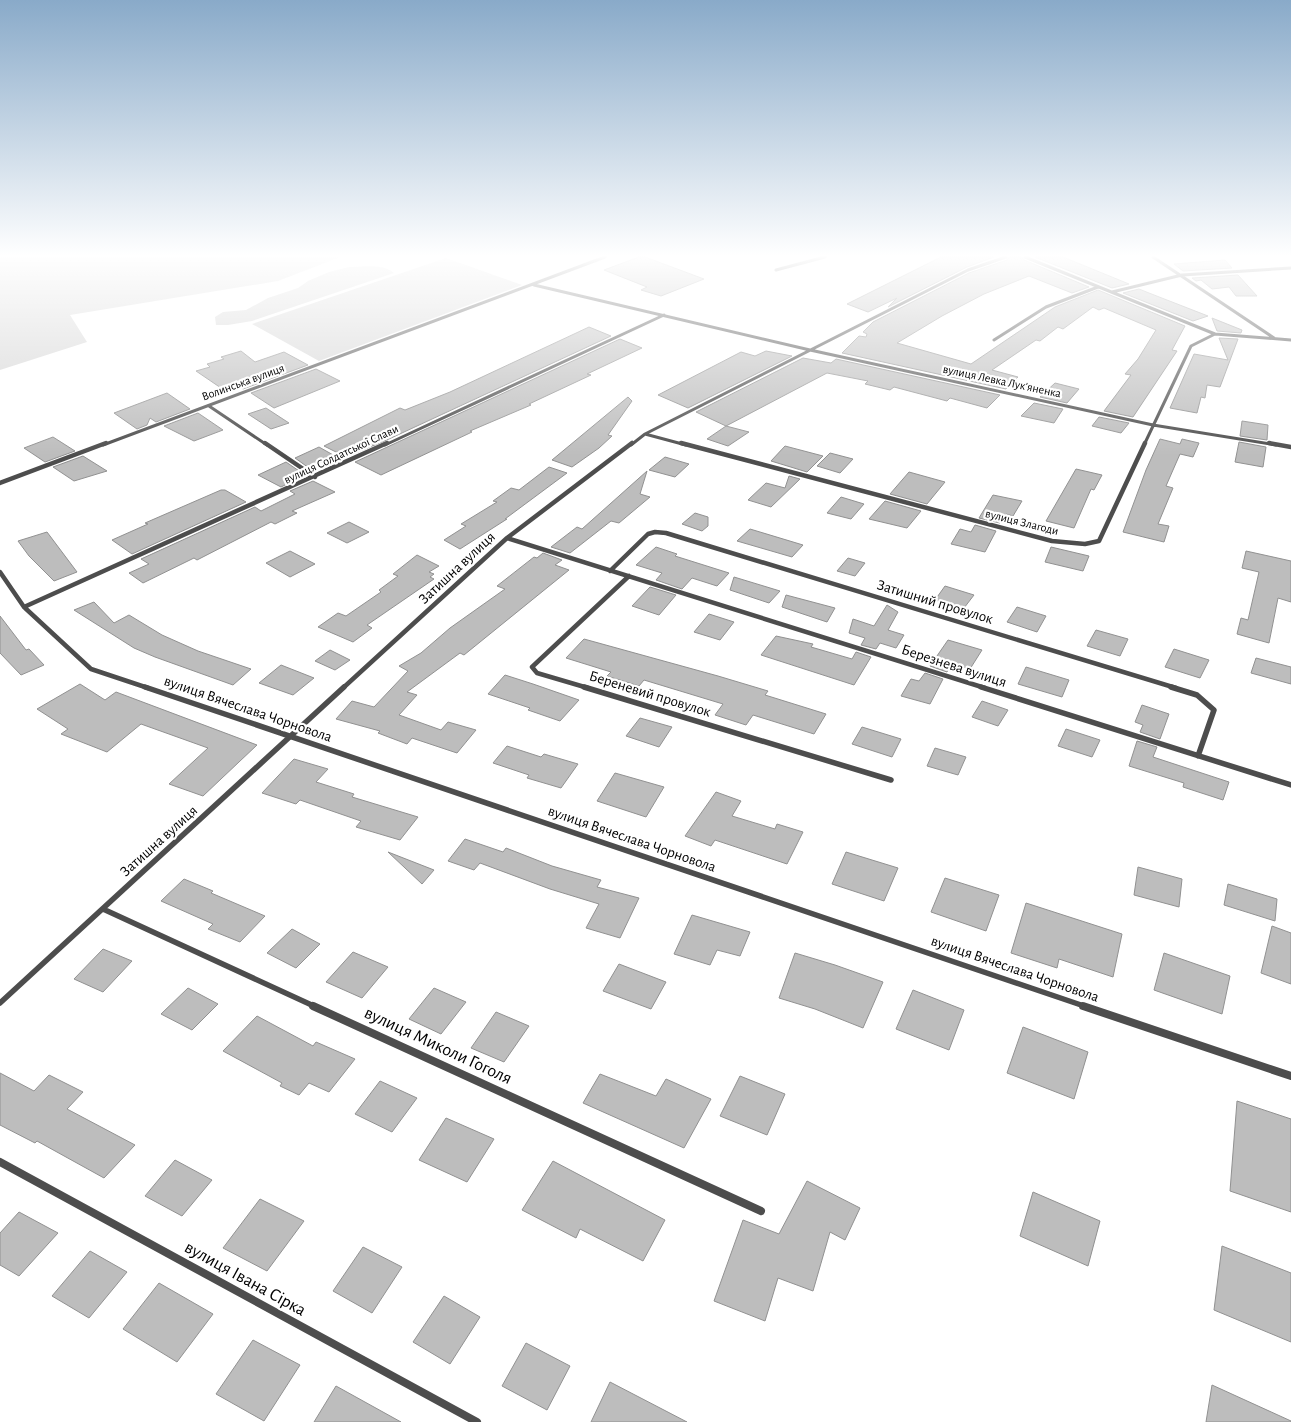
<svg xmlns="http://www.w3.org/2000/svg" width="1291" height="1422" viewBox="0 0 1291 1422" font-family="'Alegreya Sans',sans-serif">
<rect width="100%" height="100%" fill="#fff"/>
<!-- green -->
<path fill="#d4d4d4" d="M0 257H340L278 281 70 315 87 342 0 370Z
M446 258 522 285 319 361 252 324Z
M349 267C363 267 383 263 394 273L252 321 228 325H216L215 317 223 312 246 310 268 298 298 288 308 281 329 272Z"/>
<!-- building -->
<path fill="#bdbdbd" stroke="#919191" d="M639 257H645L704 279 661 296 641 290 647 287 604 270Z
M941 257H994L967 267 888 307 897 298 868 312 847 304Z
M1009 257H1022L1024 260 1089 287 1072 293 1029 276 984 294 942 316 897 343 971 364 1055 307 1098 290 1185 326 1172 350 1177 351 1133 417 1104 411 1131 375 1125 374 1138 359 1156 330 1104 308 1099 310 1093 307 1063 329 1058 327 1040 341 1036 340 992 370 1018 377 1006 389 842 353 859 336 866 337 867 334 863 332 873 322 969 273 1007 260Z
M1035 257H1063L1129 284 1112 288Z
M1225 260 1232 268 1183 271 1174 264Z
M1238 275 1257 296H1236L1229 287 1212 289 1201 280 1196 281 1192 278Z
M1139 289 1149 293 1208 316 1193 321 1123 293Z
M1212 318 1242 330 1241 333 1217 331Z
M589 327 611 336 389 439 346 457 324 446 400 408 405 410 450 392Z
M1219 338 1238 339 1220 387 1207 385 1205 398 1201 397 1197 413 1170 408 1194 354 1228 360Z
M620 339 642 348 587 374 591 375 529 404 531 405 470 431 472 432 381 475 355 462Z
M241 351 255 362 284 352 308 365 243 389 234 383 221 388 196 371 210 367 207 364 224 359 221 357Z
M766 351 792 356 688 408 658 395 741 352 755 356Z
M803 358 831 363 836 359 1000 395 987 408 950 398 947 401 894 387 890 390 865 384 868 381 827 373 726 426 696 412Z
M316 369 340 381 274 408 251 393Z
M1055 383 1079 389 1067 403 1040 397Z
M167 393 190 409 156 422 150 418 147 425 137 429 114 413Z
M628 397 632 401 608 435 612 436 599 448 572 467 552 460Z
M1034 403 1063 409 1054 423 1021 416Z
M266 408 289 423 271 429 248 414Z
M198 413 223 430 194 441 164 426Z
M1099 417 1129 423 1121 433 1092 426Z
M1242 421 1268 425 1267 440 1240 436Z
M726 426 749 432 728 446 707 439Z
M53 437 75 451 45 462 24 448Z
M1160 439 1180 444 1182 439 1199 443 1193 457 1180 454 1166 486 1173 488 1158 524 1169 526 1164 542 1123 532 1146 470Z
M1239 442 1266 447 1263 467 1235 462Z
M785 446 823 456 807 472 771 461Z
M319 447 335 456 309 468 295 458Z
M830 453 853 459 840 473 817 466Z
M83 456 107 471 74 481 53 467Z
M665 457 689 464 675 477 649 470Z
M286 462 305 475 281 487 258 475Z
M549 467 567 473 505 519H507L460 549 444 540 466 526 461 524 497 502 493 501 511 488 519 490Z
M1076 469 1102 475 1094 490 1091 489 1074 528 1046 521Z
M647 471 640 494 650 497 619 523 611 521 570 553 551 547 577 527 582 529Z
M909 472 945 482 927 504 890 494Z
M789 476 800 479 771 507 748 500 766 483 785 488Z
M313 481 335 492 292 511 297 513 275 524 271 522 197 560 194 558 143 583 129 573 149 564 141 559 255 507 261 511 295 494 290 491Z
M221 490H225L246 502 132 554 112 540 148 524 145 523Z
M993 495 1022 501 1013 516 1006 514 1000 523 979 518Z
M841 497 864 504 851 519 827 513Z
M885 501 921 511 907 528 869 519Z
M695 513 708 517V526L702 531 682 524Z
M349 522 369 532 347 543 327 533Z
M975 525 996 531 985 552 951 544 960 529 971 532Z
M750 529 803 545 792 557 737 541Z
M47 532 77 572 54 581 29 556 18 541Z
M656 547 677 554 675 556 729 573 717 586 692 578 682 589 656 580 662 573 636 565Z
M1051 547 1089 556 1083 571 1045 562Z
M290 551 315 564 290 577 266 563Z
M1246 551 1291 561V602L1278 598 1269 643 1237 634 1241 618 1248 620 1259 572 1242 568Z
M543 553 562 560 555 565 569 570 464 655 460 653 407 692 417 695 399 715 441 730 448 722 476 730 457 753 412 738 407 744 378 733 380 731 336 719 352 701 374 707 408 671 399 666 421 653 450 628 505 589 497 586 534 557 537 558Z
M417 555 439 566 429 572 434 574 430 577 434 579 367 625 372 628 353 642 318 627 338 613 346 616 381 592 379 590 398 576 393 574Z
M848 558 865 563 855 576 837 571Z
M734 577 780 591 769 603 730 590Z
M945 586 974 595 964 608 935 600Z
M650 587 676 595 659 615 632 606Z
M786 595 835 608 827 622 782 607Z
M94 602 114 623 129 615 162 635 198 651 251 669 233 685 155 657 134 648 74 610Z
M887 605 898 612 888 630 904 635 896 648 880 643 876 649 861 645 865 638 849 633 853 619 874 626Z
M1017 607 1046 616 1037 632 1007 622Z
M709 614 734 622 720 640 694 632Z
M0 616 26 650 29 649 44 665 21 675 0 653Z
M1096 630 1128 639 1120 656 1087 646Z
M776 636 813 644 811 647 852 659 856 652 871 657 854 685 761 655Z
M584 639 718 676 768 691 765 695 826 714 814 734 753 715 746 725 715 715 723 704 644 680 639 686 607 676 611 672 566 658Z
M948 640 982 650 970 669 951 663 947 672 930 666Z
M1174 649 1209 660 1200 678 1165 667Z
M330 650 350 660 335 670 315 661Z
M1256 658 1291 667V684L1251 673Z
M281 665 314 678 293 695 259 683Z
M1026 667 1069 680 1062 697 1018 684Z
M925 673 943 679 930 704 901 696 911 679 919 681Z
M505 675 533 684 579 700 560 721 528 710 530 708 488 694Z
M80 684 105 700 116 692 257 745 203 796 169 784 208 748 141 724 107 752 61 734 68 729 37 709Z
M982 701 1008 710 998 726 972 717Z
M1142 705 1169 714 1160 739 1140 732 1143 725 1135 722Z
M640 718 672 727 659 747 626 736Z
M862 727 901 739 892 757 852 744Z
M1066 729 1100 740 1092 757 1058 746Z
M1137 741 1157 747 1153 757 1229 782 1223 800 1183 787 1184 783 1129 766Z
M507 746 541 757 544 754 578 764 561 788 527 778 529 775 493 763Z
M935 748 966 757 958 775 927 766Z
M294 759 328 769 316 782 354 794 352 797 418 817 400 840 356 827 361 821 300 800 296 804 262 793Z
M615 773 664 787 646 817 597 801Z
M716 792 741 801 732 816 775 829 777 824 803 832 787 864 715 840 711 846 685 836Z
M465 839 503 852 506 848 552 866 601 880 597 887 639 898 620 938 586 928 599 904 550 889 480 863 474 870 448 861Z
M388 852 434 870 422 884Z
M846 852 898 868 884 901 832 884Z
M1138 867 1182 879 1179 907 1134 895Z
M945 878 999 895 986 931 931 912Z
M184 879 213 891 211 893 265 916 240 942 208 929 213 924 161 901Z
M1228 884 1277 899 1275 921 1224 905Z
M1026 903 1122 934 1113 977 1059 959 1057 968 1011 953Z
M692 915 750 932 740 956 717 950 710 965 674 954Z
M1272 926 1291 933V984L1261 973Z
M292 929 320 944 296 968 267 953Z
M103 949 132 961 103 992 74 979Z
M353 952 388 967 362 998 326 982Z
M795 953 835 965 883 982 863 1028 815 1009 779 998Z
M1164 953 1230 976 1222 1014 1154 990Z
M619 964 666 982 651 1009 603 991Z
M188 988 218 1004 192 1030 161 1014Z
M434 988 466 1002 441 1034 409 1019Z
M913 990 964 1010 949 1050 896 1029Z
M496 1012 529 1026 504 1062 471 1048Z
M257 1016 313 1046 316 1042 355 1059 329 1092 309 1083 299 1095 280 1086 282 1083 223 1051Z
M1023 1027 1088 1052 1074 1099 1007 1073Z
M0 1073 34 1091 49 1075 83 1092 67 1109 135 1145 104 1178 37 1141 35 1143 0 1125Z
M600 1074 656 1096 666 1079 711 1099 684 1148 583 1103Z
M740 1076 785 1094 767 1135 720 1116Z
M380 1081 417 1098 392 1132 355 1114Z
M1237 1101 1291 1119V1212L1230 1191Z
M446 1118 494 1139 467 1182 419 1160Z
M175 1160 212 1180 182 1216 145 1196Z
M553 1161 665 1220 643 1261 580 1229 576 1238 522 1210Z
M807 1181 860 1208 845 1240 830 1232 813 1291 778 1278 765 1321 714 1301 743 1220 779 1234Z
M1033 1192 1100 1221 1088 1266 1020 1236Z
M260 1199 304 1221 267 1271 223 1248Z
M19 1212 58 1233 19 1276 0 1265V1233Z
M1222 1246 1291 1273V1342L1214 1310Z
M363 1247 402 1267 372 1313 333 1291Z
M90 1251 127 1272 89 1318 52 1296Z
M159 1283 213 1314 177 1362 123 1329Z
M444 1296 480 1317 450 1364 413 1342Z
M253 1340 300 1365 264 1421 216 1394Z
M526 1343 570 1366 547 1410 502 1386Z
M610 1382 687 1422H591Z
M1212 1385 1291 1421V1422H1206Z
M336 1386 401 1422H314Z"/>
<g fill="none" stroke-linecap="round" stroke-linejoin="round">
<!-- minor-far3 -->
<path stroke="#4d4d4d" stroke-width="3" d="M1025 257 1215 334 1191 346 1144 445
M1153 257 1274 338
M776 270 825 257
M534 285 810 350 1153 425 1276 445
M1112 292 1182 275 1291 268
M1215 334 1291 340
M994 340 1046 307 1098 287
M209 406 267 445
M645 434 686 445
M103 445 605 257
M385 445 664 315
M631 445 645 434 968 270 1006 257"/>
<!-- minor-far2 -->
<path stroke="#4d4d4d" stroke-width="4.5" d="M265 443 315 477
M681 443 1052 541 1085 544 1099 541 1145 443
M1269 443 1291 447
M0 483 106 443
M507 538 985 688
M610 571 648 534 655 532 666 533 1176 688
M0 572 24 607 91 669 148 688
M24 607 387 443
M343 688 507 538 632 443
M588 688 537 673 532 667 629 576"/>
<!-- minor-far1 -->
<path stroke="#4d4d4d" stroke-width="5.5" d="M145 687 1087 1007
M584 687 891 780
M981 687 1291 785
M1171 687 1197 695 1214 710 1198 756
M103 909 316 1007
M0 1003 344 687"/>
<!-- minor -->
<path stroke="#4d4d4d" stroke-width="8" d="M313 1006 761 1211
M1083 1006 1291 1076
M0 1162 477 1422"/>
</g>
<!-- sky -->
<linearGradient id="sky" x2="0" y2="1"><stop stop-color="#89aac9"/><stop offset="0.56" stop-color="#fff"/><stop offset="1" stop-color="#fff" stop-opacity="0"/></linearGradient>
<rect width="1291" height="456" fill="url(#sky)"/>
<g text-anchor="middle" dominant-baseline="central" stroke-width="4.5" stroke-linejoin="round" paint-order="stroke">
<!-- far-street labels -->
<g font-size="12" fill="#000" stroke="#fff">
<text transform="translate(1002 381) rotate(12)">вулиця Левка Лукʼяненка</text>
<text transform="translate(243 382) rotate(-20)">Волинська вулиця</text>
<text transform="translate(341 454) rotate(-25)">вулиця Солдатської Слави</text>
<text transform="translate(1022 522) rotate(14)">вулиця Злагоди</text>
</g>
<!-- street labels -->
<g font-size="15" fill="#000" stroke="#fff">
<text transform="translate(457 568) rotate(-43)">Затишна вулиця</text>
<text transform="translate(935 602) rotate(17)">Затишний провулок</text>
<text transform="translate(954 666) rotate(18)">Березнева вулиця</text>
<text transform="translate(650 694) rotate(17)">Береневий провулок</text>
<text transform="translate(248 709) rotate(19)">вулиця Вячеслава Чорновола</text>
<text transform="translate(632 839) rotate(19)">вулиця Вячеслава Чорновола</text>
<text transform="translate(159 841) rotate(-42)">Затишна вулиця</text>
<text transform="translate(1015 969) rotate(19)">вулиця Вячеслава Чорновола</text>
</g>
<!-- near-street labels -->
<g font-size="18" fill="#000" stroke="#fff">
<text transform="translate(438 1046) rotate(25)">вулиця Миколи Гоголя</text>
<text transform="translate(245 1279) rotate(29)">вулиця Івана Сірка</text>
</g>
</g>
</svg>
